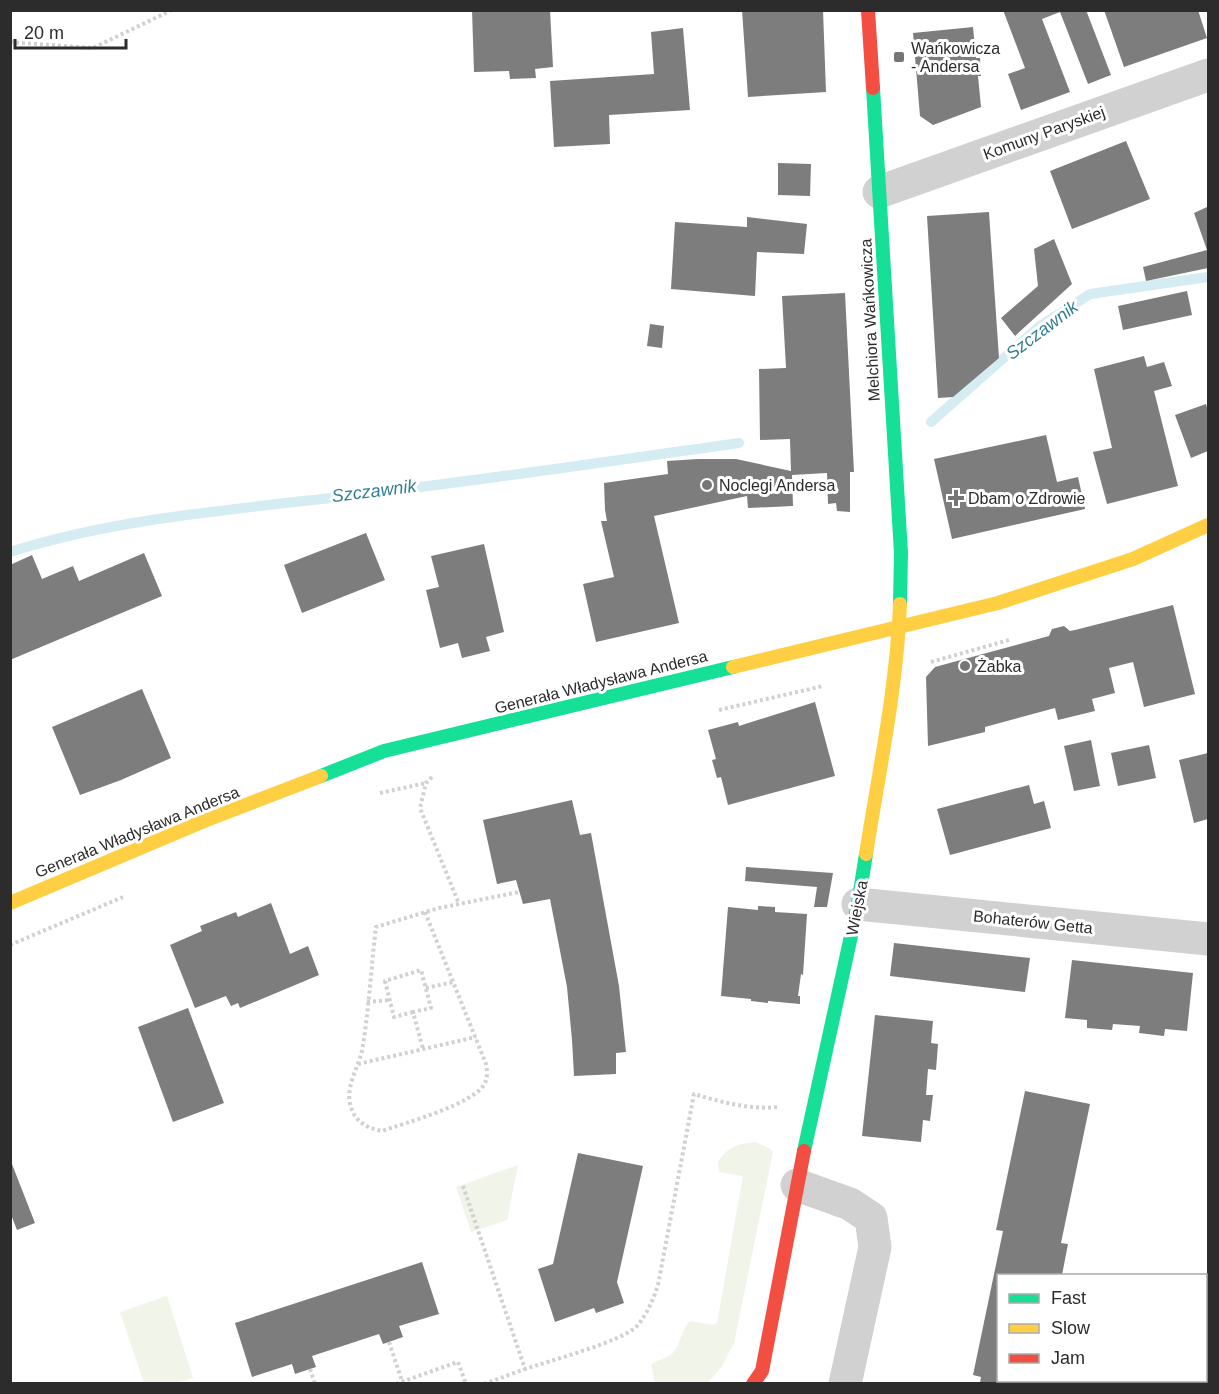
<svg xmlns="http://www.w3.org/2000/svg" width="1219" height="1394" viewBox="0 0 1219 1394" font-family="Helvetica,sans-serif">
<rect width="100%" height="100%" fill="#fff"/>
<!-- green -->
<path fill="#f1f4e9" d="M755 1142 769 1148 773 1152 734 1343 722 1366 708 1383H655L651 1365C657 1359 667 1359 673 1353 681 1343 681 1330 690 1321L713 1325 717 1323 743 1176 719 1172 718 1162C727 1147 738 1144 755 1142Z
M518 1165 507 1220 471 1232 456 1187Z
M167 1296 193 1378 176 1383H144L120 1312Z"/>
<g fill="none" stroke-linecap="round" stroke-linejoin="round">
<!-- stream -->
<path stroke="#d4ecf2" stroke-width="10" d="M931 422 1040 326 1090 294 1208 277
M10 552C121 517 241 509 356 495 484 480 611 461 739 443"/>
</g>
<!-- building -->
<path fill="#7d7d7d" d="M472 10H550L553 67 535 69 536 78 510 79 509 71 474 72Z
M742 10H823L826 92 748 97Z
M1003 10H1086L1111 75 1088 84 1060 12 1042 19 1070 92 1021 110 1008 74 1025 68Z
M1104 10H1198L1207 38 1124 67Z
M973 27 976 58H980L981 76H978L981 107 933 125 920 116 913 33Z
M683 28 690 110 609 115 610 144 554 147 550 81 654 74 651 32Z
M1126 141 1150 199 1072 229 1050 171Z
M778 163 811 164 810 196 778 195Z
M1207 207 1208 268 1146 281 1143 267 1207 250 1194 213Z
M989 212 999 358 953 397 938 398 927 216Z
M747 217 807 224 804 254 757 252 755 296 671 289 675 222 747 227Z
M1054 239 1072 284 1015 336 1001 318 1038 286 1034 249Z
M1187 291 1192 315 1123 330 1118 306Z
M845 293 854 472H850V512L837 511 836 503 828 504 827 473 792 475 793 506 748 508 747 496 654 516 679 623 596 642 583 584 614 577 601 521H607L605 510 604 483 668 474 667 461 698 459H736L791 471 790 439 760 440 759 369 786 368 782 296Z
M650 324 664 326 662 348 647 346Z
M1144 356 1147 367 1164 362 1172 386 1154 391 1178 486 1107 504 1093 452 1112 448 1094 369Z
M1206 404 1208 411V451L1191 458 1175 415Z
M1046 435 1057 482 1078 477 1085 509 952 539 934 459Z
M366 533 385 580 302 613 284 565Z
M484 544 504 632 486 637 490 651 462 658 458 643 440 648 426 590 439 587 431 556Z
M144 553 162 596 10 660V565L32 555 42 579 73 566 79 581Z
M1173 605 1195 694 1144 707 1133 662 1109 668 1115 693 1092 699 1095 711 1058 720 1055 708 985 727V732L928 746 926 677 935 667 1049 636 1052 629 1064 626 1070 631 1075 630Z
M142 689 171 758 121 780 80 795 52 727Z
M815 702 835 776 728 805 721 777 717 778 712 760 716 759 708 730 738 722 739 726Z
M1091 740 1100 786 1074 791 1064 746Z
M1149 745 1156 778 1118 786 1111 753Z
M1208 753V819L1194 823 1179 760Z
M1029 785 1034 804 1044 801 1051 828 950 855 937 809Z
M572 800 580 835 591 833 619 986 626 1052 616 1053V1074L574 1076 572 1040 567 987 550 899 523 904 516 880 497 884 483 820Z
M746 867 833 873 827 907H814L817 887 745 881Z
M271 903 290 954 308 946 319 975 240 1008 238 1003 231 1006 226 996 195 1008 170 945 202 931 200 926 236 912 238 917Z
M758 906 775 907V912L807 914 803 975 801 974 798 996H800V1004L768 1001V1003L751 1001V999L721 996 728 907 758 910Z
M894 943 1030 958 1025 992 890 976Z
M1072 960 1193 973 1187 1031 1165 1029 1164 1036 1139 1033 1140 1026 1113 1024 1112 1030 1087 1028V1020L1065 1018Z
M188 1008 224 1103 173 1122 138 1027Z
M875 1015 933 1021 931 1043 938 1044 936 1070 928 1069 926 1095H933L930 1121 923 1120 921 1142 862 1136Z
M1025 1091 1090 1104 1061 1243 1068 1244 1062 1275 998 1276V1380H1041L1040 1383H980L981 1377 973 1375 1003 1231 996 1230Z
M578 1153 643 1166 617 1282 624 1303 596 1313 594 1308 555 1322 538 1269 553 1264Z
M10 1159 35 1223 17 1230 10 1212Z
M422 1262 439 1314 399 1326 403 1337 383 1344 379 1334 312 1356 316 1367 295 1374 292 1364 252 1377 235 1323Z"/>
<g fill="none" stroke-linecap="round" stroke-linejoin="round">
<!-- path -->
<path stroke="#d1d1d1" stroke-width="4" stroke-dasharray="3 3" stroke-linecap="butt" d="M10 42 93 48 172 10
M931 662 1009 640
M719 710 823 686
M432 777 426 783 420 808 459 904
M380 793 426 783
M425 912 486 1064C487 1070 488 1077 485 1083 475 1104 405 1123 382 1131 366 1128 354 1121 350 1104 346 1086 358 1068 362 1051 369 1010 371 968 376 927L439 908 519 892
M10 945 123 897
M426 988 453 982
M367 1002 390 1000
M413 1012 394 1017 385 981 421 970 431 1008 413 1012 423 1049
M358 1064 476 1037
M463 1186 525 1369C549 1361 620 1342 636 1327 647 1315 653 1300 658 1285L694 1094C720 1102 751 1110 778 1107
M389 1342 402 1381
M310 1369 315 1384
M396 1384 458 1362 466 1384
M484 1384 525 1369"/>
<!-- street -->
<path stroke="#d1d1d1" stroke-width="33" d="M879 192 1208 75
M858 904 1208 939
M797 1185 850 1204 871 1218 875 1247 845 1384"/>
<!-- fast -->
<path stroke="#16e098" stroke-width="14" d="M873 88 901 553 900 604
M321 776 384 751 733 667
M804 1151 858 904 866 854"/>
<!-- slow -->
<path stroke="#ffcf43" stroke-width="14" d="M733 667 998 603 1133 559 1208 525
M866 854C879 771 897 687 900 604
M10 903 204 821 321 776"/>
<!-- jam -->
<path stroke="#f24e42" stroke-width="14" d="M868 10 873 88
M753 1384 762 1371 804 1151"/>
</g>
<!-- markers -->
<g fill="#767676" stroke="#fff" stroke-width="2">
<rect x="893" y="51" width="12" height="12" rx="3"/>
<circle cx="707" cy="485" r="6"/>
<path d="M953 489h6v6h6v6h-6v6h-6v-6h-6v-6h6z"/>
<circle cx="965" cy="666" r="6"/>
</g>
<g text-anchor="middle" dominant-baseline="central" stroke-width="6" stroke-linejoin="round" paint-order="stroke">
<!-- poi labels -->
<g font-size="16" fill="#2c2c2c" stroke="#fff" text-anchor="start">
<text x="911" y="48">Wańkowicza<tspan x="911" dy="18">- Andersa</tspan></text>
<text x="719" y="485">Noclegi Andersa</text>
<text x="968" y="498">Dbam o Zdrowie</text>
<text x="977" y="666">Żabka</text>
</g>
<!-- street labels -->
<g font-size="16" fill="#2c2c2c" stroke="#fff">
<text transform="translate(1044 133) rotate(-20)">Komuny Paryskiej</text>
<text transform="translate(870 320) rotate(-93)">Melchiora Wańkowicza</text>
<text transform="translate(601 682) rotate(-14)">Generała Władysława Andersa</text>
<text transform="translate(137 832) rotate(-22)">Generała Władysława Andersa</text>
<text transform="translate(857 908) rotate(-79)">Wiejska</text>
<text transform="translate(1033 922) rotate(6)">Bohaterów Getta</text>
</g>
<!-- water labels -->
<g font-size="18" font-style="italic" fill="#357f92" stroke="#fff">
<text transform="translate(1042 330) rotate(-37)">Szczawnik</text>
<text transform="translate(374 491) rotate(-7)">Szczawnik</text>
</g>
</g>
<!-- border -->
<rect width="1219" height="1394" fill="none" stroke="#2c2c2c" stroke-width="24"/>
<!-- legend -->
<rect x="997" y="1274" width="210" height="108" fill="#ffffff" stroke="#ababab" stroke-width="1.5"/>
<rect x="1009" y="1294" width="30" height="9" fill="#16e098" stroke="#ababab" stroke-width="1.5"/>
<text x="1051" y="1304" font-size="18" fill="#2c2c2c">Fast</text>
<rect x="1009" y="1324" width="30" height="9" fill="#ffcf43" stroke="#ababab" stroke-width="1.5"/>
<text x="1051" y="1334" font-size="18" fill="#2c2c2c">Slow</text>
<rect x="1009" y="1354" width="30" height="9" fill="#f24e42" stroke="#ababab" stroke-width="1.5"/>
<text x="1051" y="1364" font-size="18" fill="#2c2c2c">Jam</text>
<!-- scale -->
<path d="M15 39v9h111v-9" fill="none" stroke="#2c2c2c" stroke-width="3"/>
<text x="24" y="39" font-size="18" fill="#2c2c2c" stroke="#ffffff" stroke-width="4.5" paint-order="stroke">20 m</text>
</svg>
